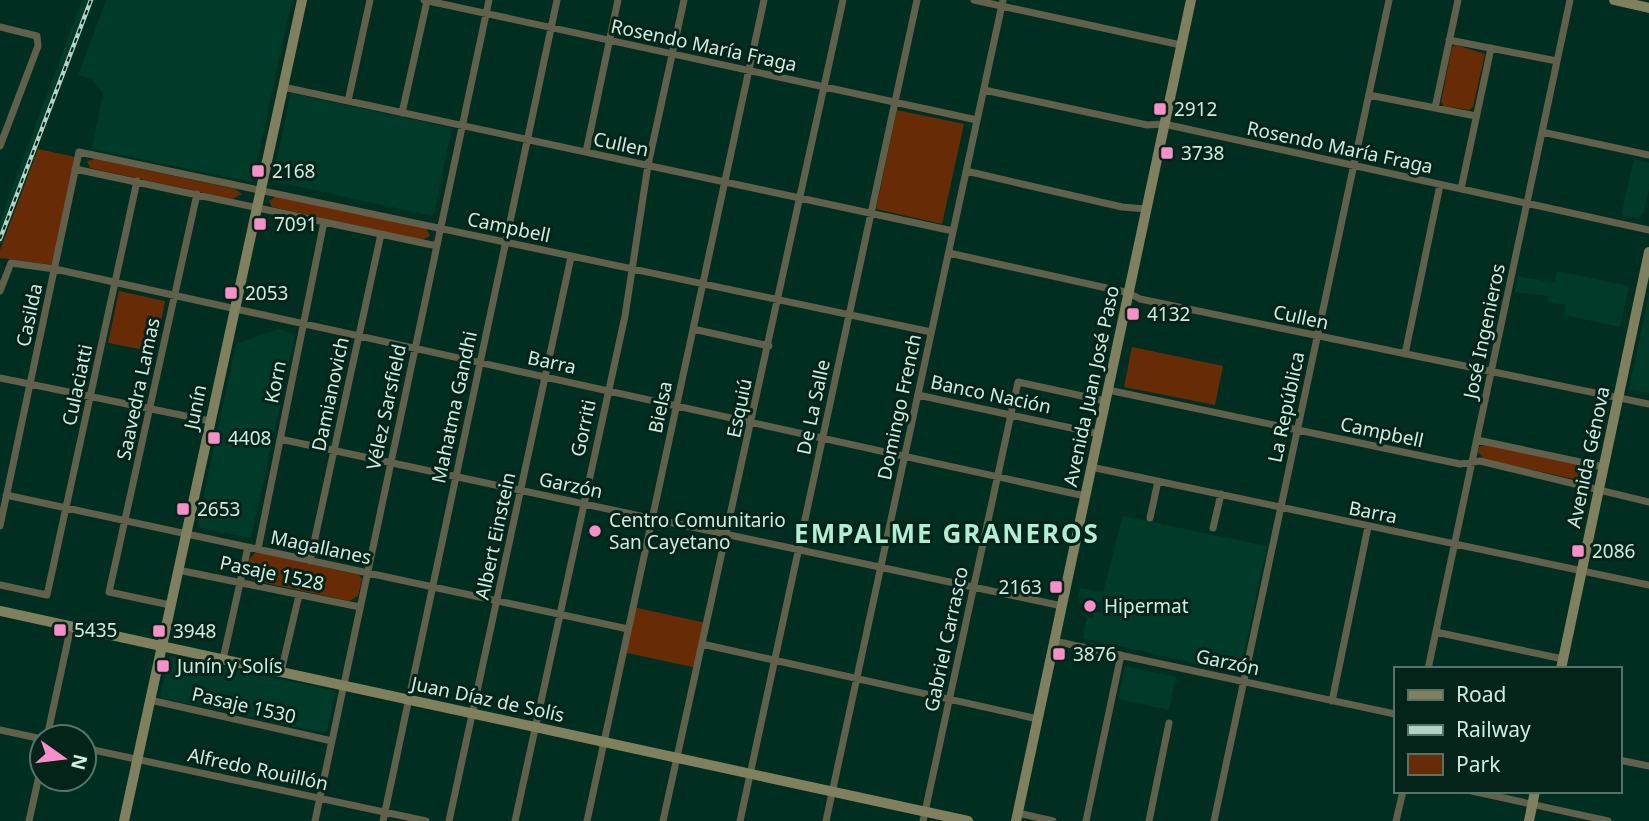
<svg xmlns="http://www.w3.org/2000/svg" width="1649" height="821" viewBox="0 0 1649 821" font-family="'Noto Sans',sans-serif">
<rect width="100%" height="100%" fill="#002f21"/>
<!-- built -->
<path fill="#003a29" d="M82 0H93L0 245V221Z
M106 0H292L252 182 92 149 103 93 91 79 78 75Z
M291 93 452 128 433 216 272 181Z
M1634 159 1649 163V188L1644 212 1638 218 1621 215Z
M1557 271 1629 286 1620 327 1564 315 1566 305 1547 301 1548 296 1514 292 1518 276 1555 283Z
M1649 293V393L1629 389Z
M278 329 295 335 251 538 201 528 198 523 236 344Z
M1123 516 1267 546 1240 673 1083 638 1087 617 1093 618 1094 613 1102 611 1104 603 1078 597 1080 588 1103 592Z
M170 656 332 690 335 693 327 731 323 733 162 698 160 694Z
M1125 666 1176 677 1169 710 1118 699Z"/>
<!-- green -->
<path fill="#672c06" d="M1456 45 1485 54 1473 107 1469 110 1444 106 1441 102 1452 47Z
M897 110 964 124 942 224 876 209Z
M38 149 75 157 53 265 0 258V250Z
M95 159 235 189 242 194 232 199 90 168 87 161Z
M276 196 426 228 430 236 422 240 272 207 269 201Z
M119 291 165 301 155 352 108 343Z
M1132 347 1223 366 1215 405 1124 387Z
M1487 444 1591 467 1593 477 1587 482 1484 459 1478 452 1479 447Z
M256 552 359 575 362 579 358 596 349 601 252 580 246 572 249 559Z
M633 607 706 623 697 668 623 652Z"/>
<g fill="none" stroke-linecap="round" stroke-linejoin="round">
<!-- street -->
<path stroke="#60604b" stroke-width="7" d="M424 0 977 120
M974 0 1181 45
M0 27 37 36 38 46 0 146
M1449 40 1557 61
M283 87 953 231
M984 90 1147 125 1164 124 1649 230
M1369 95 1476 116
M348 101 370 0
M1435 108 1458 0
M402 113 427 1
M1542 132 1649 155
M586 152 618 0
M75 169 437 246
M966 171 1122 207 1146 209
M1461 189 1491 48
M949 253 1129 293 1140 299 1649 404
M0 291 11 263 55 269 1085 496
M693 329 769 346
M1405 354 1440 185
M0 378 210 421
M1108 390 1460 464 1480 461 1649 502
M918 395 1099 434
M280 439 1062 606
M1477 440 1604 467
M1091 467 1649 585
M6 495 628 629
M1150 518 1158 481
M0 526 79 152 931 332
M1213 528 1221 494
M258 549 324 222
M310 561 381 234
M178 570 360 607
M0 585 47 595 137 181
M170 605 109 592 197 194
M1436 632 1563 659
M1054 641 1395 714
M702 644 1038 719
M223 659 248 547
M1428 669 1570 0
M281 672 299 595
M150 700 332 741
M1332 701 1368 527
M0 730 42 739
M47 737 71 626
M84 748 426 821
M1619 760 1649 766
M1472 791 1608 821
M1018 813 1053 821
M29 821 42 762
M315 821 489 0
M383 821 557 0
M449 821 571 257
M515 821 625 316 648 165 684 0
M587 821 764 0
M663 821 843 0
M740 821 917 0
M826 821 1003 0
M923 821 1018 382 1105 401
M1086 821 1121 655
M1149 821 1169 723
M1214 821 1389 0
M1396 821 1403 791"/>
<!-- secondary -->
<path stroke="#80805e" stroke-width="10" d="M1614 0 1649 8
M0 611 968 821
M1561 669 1649 252
M124 821 302 0
M1016 821 1191 0
M1529 821 1535 791"/>
<defs>
<path id="rail" d="M0 239 91 0"/>
</defs>
<!-- rail casing -->
<use href="#rail" stroke="#b3d3c6" stroke-width="4.5"/>
<!-- rail -->
<use href="#rail" stroke="#042319" stroke-width="2" stroke-dasharray="5" stroke-linecap="butt"/>
</g>
<!-- markers -->
<g fill="#f98fc9" stroke="#042319" stroke-width="2.5">
<rect x="1153" y="102" width="14" height="14" rx="3.5"/>
<rect x="1160" y="146" width="14" height="14" rx="3.5"/>
<rect x="251" y="164" width="14" height="14" rx="3.5"/>
<rect x="253" y="217" width="14" height="14" rx="3.5"/>
<rect x="224" y="286" width="14" height="14" rx="3.5"/>
<rect x="1126" y="307" width="14" height="14" rx="3.5"/>
<rect x="207" y="431" width="14" height="14" rx="3.5"/>
<rect x="176" y="502" width="14" height="14" rx="3.5"/>
<circle cx="595" cy="531" r="7"/>
<rect x="1571" y="544" width="14" height="14" rx="3.5"/>
<rect x="1049" y="580" width="14" height="14" rx="3.5"/>
<circle cx="1090" cy="606" r="7"/>
<rect x="53" y="623" width="14" height="14" rx="3.5"/>
<rect x="152" y="624" width="14" height="14" rx="3.5"/>
<rect x="1052" y="647" width="14" height="14" rx="3.5"/>
<rect x="156" y="659" width="14" height="14" rx="3.5"/>
</g>
<g text-anchor="middle" dominant-baseline="central" stroke-width="6" stroke-linejoin="round" paint-order="stroke">
<!-- street labels -->
<g font-size="19" fill="#ceecdf" stroke="#042319">
<text transform="translate(704 45) rotate(12)">Rosendo María Fraga</text>
<text transform="translate(621 144) rotate(12)">Cullen</text>
<text transform="translate(1340 147) rotate(12)">Rosendo María Fraga</text>
<text transform="translate(509 227) rotate(12)">Campbell</text>
<text transform="translate(29 315) rotate(-78)">Casilda</text>
<text transform="translate(1301 317) rotate(12)">Cullen</text>
<text transform="translate(1484 331) rotate(-78)">José Ingenieros</text>
<text transform="translate(552 362) rotate(12)">Barra</text>
<text transform="translate(275 382) rotate(-79)">Korn</text>
<text transform="translate(77 385) rotate(-78)">Culaciatti</text>
<text transform="translate(1091 386) rotate(-78)">Avenida Juan José Paso</text>
<text transform="translate(138 389) rotate(-78)">Saavedra Lamas</text>
<text transform="translate(330 394) rotate(-78)">Damianovich</text>
<text transform="translate(991 394) rotate(12)">Banco Nación</text>
<text transform="translate(195 407) rotate(-78)">Junín</text>
<text transform="translate(386 407) rotate(-78)">Vélez Sarsfield</text>
<text transform="translate(454 407) rotate(-78)">Mahatma Gandhi</text>
<text transform="translate(660 407) rotate(-78)">Bielsa</text>
<text transform="translate(813 407) rotate(-78)">De La Salle</text>
<text transform="translate(899 407) rotate(-78)">Domingo French</text>
<text transform="translate(1286 407) rotate(-78)">La República</text>
<text transform="translate(739 408) rotate(-78)">Esquiú</text>
<text transform="translate(583 428) rotate(-78)">Gorriti</text>
<text transform="translate(1382 432) rotate(12)">Campbell</text>
<text transform="translate(1588 457) rotate(-78)">Avenida Génova</text>
<text transform="translate(571 485) rotate(12)">Garzón</text>
<text transform="translate(1373 512) rotate(11)">Barra</text>
<text transform="translate(495 536) rotate(-78)">Albert Einstein</text>
<text transform="translate(321 547) rotate(12)">Magallanes</text>
<text transform="translate(272 573) rotate(12)">Pasaje 1528</text>
<text transform="translate(946 639) rotate(-78)">Gabriel Carrasco</text>
<text transform="translate(1228 662) rotate(12)">Garzón</text>
<text transform="translate(488 699) rotate(12)">Juan Díaz de Solís</text>
<text transform="translate(244 705) rotate(13)">Pasaje 1530</text>
<text transform="translate(258 769) rotate(12)">Alfredo Rouillón</text>
</g>
<!-- poi labels -->
<g font-size="19" fill="#ceecdf" stroke="#042319" text-anchor="start">
<text x="1174" y="109">2912</text>
<text x="1181" y="153">3738</text>
<text x="272" y="171">2168</text>
<text x="274" y="224">7091</text>
<text x="245" y="293">2053</text>
<text x="1147" y="314">4132</text>
<text x="228" y="438">4408</text>
<text x="197" y="509">2653</text>
<text x="609" y="520">Centro Comunitario<tspan x="609" dy="22">San Cayetano</tspan></text>
<text x="1592" y="551">2086</text>
<text x="1042" y="587" text-anchor="end">2163</text>
<text x="1104" y="606">Hipermat</text>
<text x="74" y="630">5435</text>
<text x="173" y="631">3948</text>
<text x="1073" y="654">3876</text>
<text x="177" y="666">Junín y Solís</text>
</g>
<!-- district labels -->
<g font-size="26" font-weight="bold" letter-spacing="2" fill="#b1eed4" stroke="#042319">
<text x="947" y="533">EMPALME GRANEROS</text>
</g>
</g>
<!-- legend -->
<rect x="1394" y="667" width="228" height="126" fill="#042319" stroke="#557368" stroke-width="2"/>
<rect x="1408" y="690" width="35" height="10" fill="#80805e" stroke="#557368" stroke-width="2"/>
<text x="1456" y="702" font-size="21" fill="#ceecdf">Road</text>
<rect x="1408" y="725" width="35" height="10" fill="#b3d3c6" stroke="#557368" stroke-width="2"/>
<text x="1456" y="737" font-size="21" fill="#ceecdf">Railway</text>
<rect x="1408" y="754" width="35" height="21" fill="#672c06" stroke="#557368" stroke-width="2"/>
<text x="1456" y="772" font-size="21" fill="#ceecdf">Park</text>
<!-- north arrow -->
<g transform="translate(63 758) rotate(104)"><circle r="33" fill="#042319" stroke="#557368" stroke-width="2"/>
<path d="M0-5L12 26L0 18L-12 26Z" fill="#f98fc9"/>
<text y="-10" font-size="19" font-weight="bold" text-anchor="middle" fill="#ceecdf">N</text>
</g>
</svg>
